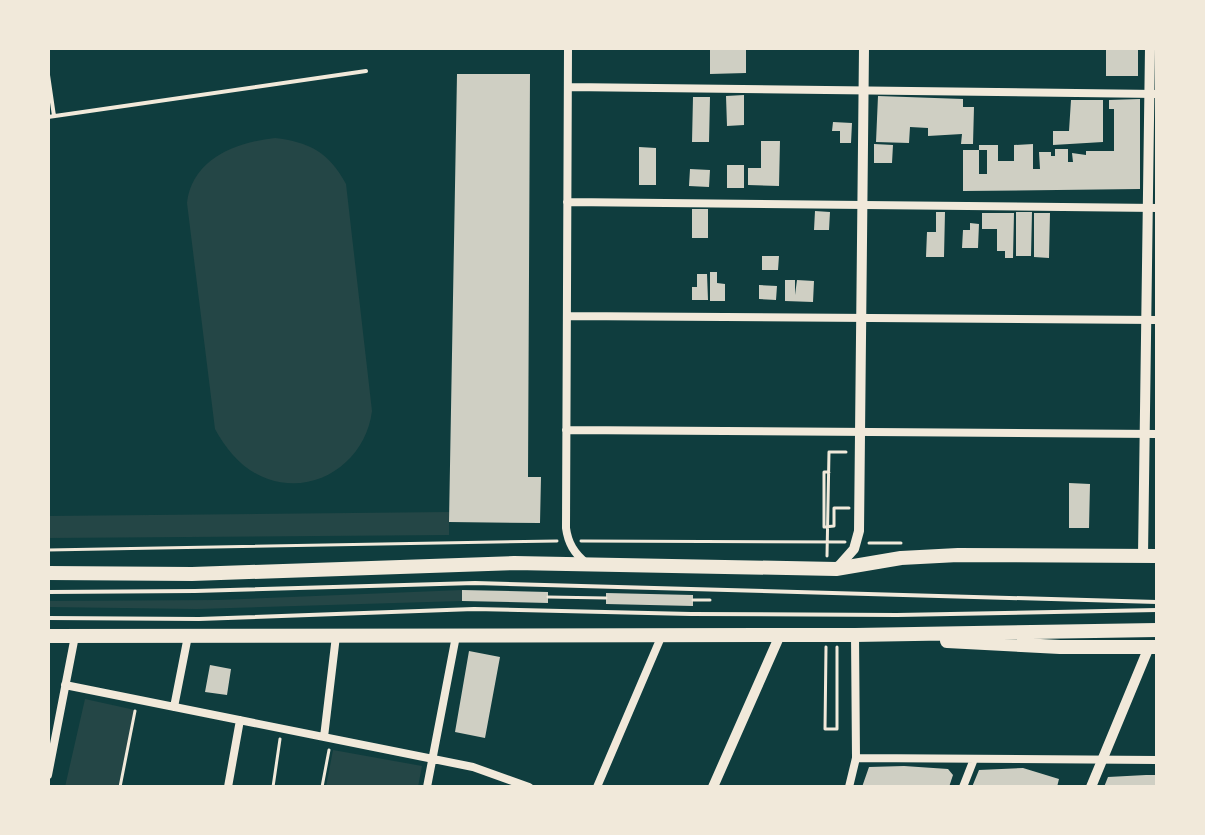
<svg xmlns="http://www.w3.org/2000/svg" width="1205" height="835" viewBox="0 0 1205 835" font-family="'Alegreya Sans',sans-serif">
<rect width="100%" height="100%" fill="#0f3d3e"/>
<!-- green -->
<path fill="#244646" d="M275 138C309 142 329 152 346 184L372 411C366 460 318 496 268 479 244 471 227 451 215 429L187 203C192 159 236 142 275 138Z
M449 512V535L48 538V516Z
M462 590V601L197 609 48 607V601L218 600Z
M85 699 135 710 120 787H65Z
M333 750 422 766 418 787H326Z"/>
<!-- building -->
<path fill="#cfcfc3" fill-rule="evenodd" d="M710 48H746V73L710 74Z
M1106 48H1138V76H1106Z
M457 74H530L528 477H541L540 523 449 522Z
M744 95V125L727 126 726 96Z
M878 96 963 99V107H974L973 144H961L962 134 928 136V128L910 127 909 143 876 142Z
M693 97H710L709 142H692Z
M1140 99V189L963 191V150H979V145H998V161H1014V145L1033 144V169H1040L1039 152H1051V156H1055V149H1068V162H1073L1072 153 1086 155V151H1114V109H1109V100ZM979 150H987V174H979Z
M1071 100H1103V142L1053 145V131H1069Z
M833 122 852 123 851 143H840V131H832Z
M761 141H780L779 186 748 185V168H761Z
M874 144 893 145 892 163H874Z
M639 147 656 148V185H639Z
M727 165H744V188H727Z
M690 169 710 170 709 187 689 186Z
M692 209H708V238H692Z
M815 211 830 212 829 230H814Z
M936 212H945L944 257H926L927 232H936Z
M1016 212H1032L1031 256H1016Z
M982 213H1014L1013 258H1005V251H997V229H982Z
M1034 213H1050L1049 258 1034 257Z
M970 223 979 224 978 248H962L963 230H970Z
M762 256H779L778 270H762Z
M710 272H717V283L725 284V301H710Z
M697 274H707L708 300H692V287H697Z
M785 280H795V295L797 280 814 281 813 302 785 301Z
M759 285 777 286 776 300 759 299Z
M1069 483 1090 484 1089 528H1069Z
M462 590 548 592V603L462 601Z
M606 593 693 595V606L606 604Z
M469 651 500 657 485 738 455 732Z
M210 665 231 669 227 695 205 692Z
M904 766 948 769 953 775 949 787H862L869 767Z
M1023 768 1059 779 1057 787H972L979 770Z
M1146 775H1157V787H1104L1108 777Z"/>
<g fill="none" stroke-linecap="round" stroke-linejoin="round">
<!-- path -->
<path stroke="#f1e9da" stroke-width="3" d="M829 472H824V527L834 526V508H849
M581 541 845 542
M869 543H901
M48 550 557 541
M827 556 829 452H846
M548 597 606 598
M693 600H710
M826 647 825 729H837V647
M120 787 135 711
M273 787 280 739
M322 787 329 750"/>
<!-- service -->
<path stroke="#f1e9da" stroke-width="4" d="M48 75 54 116
M48 117 366 71
M48 592 195 591 475 583 1157 602
M48 618 199 619 474 609 691 614 897 615 1157 610"/>
<!-- minor -->
<path stroke="#f1e9da" stroke-width="8" d="M568 48 566 528C568 543 574 553 586 563
M568 87 1157 94
M567 202 1157 208
M567 316 1157 320
M566 430 1157 434
M65 685 473 767 529 787
M174 707 188 636
M324 737 336 636
M856 758 1157 760
M48 775 75 636
M228 787 240 720
M427 787 456 636
M597 787 662 635
M849 787 856 758 855 635
M963 787 974 759"/>
<!-- tertiary -->
<path stroke="#f1e9da" stroke-width="10" d="M1143 556 1150 48
M838 567 854 549 859 531 864 48
M713 787 780 635
M1091 787 1149 647"/>
<!-- trunk -->
<path stroke="#f1e9da" stroke-width="14" d="M48 573 192 574 514 563 836 569 901 558 958 555 1157 556
M48 636 855 635 1157 630
M947 641 1060 647H1157"/>
</g>
<!-- border -->
<rect width="1205" height="835" fill="none" stroke="#f1e9da" stroke-width="100"/>
</svg>
